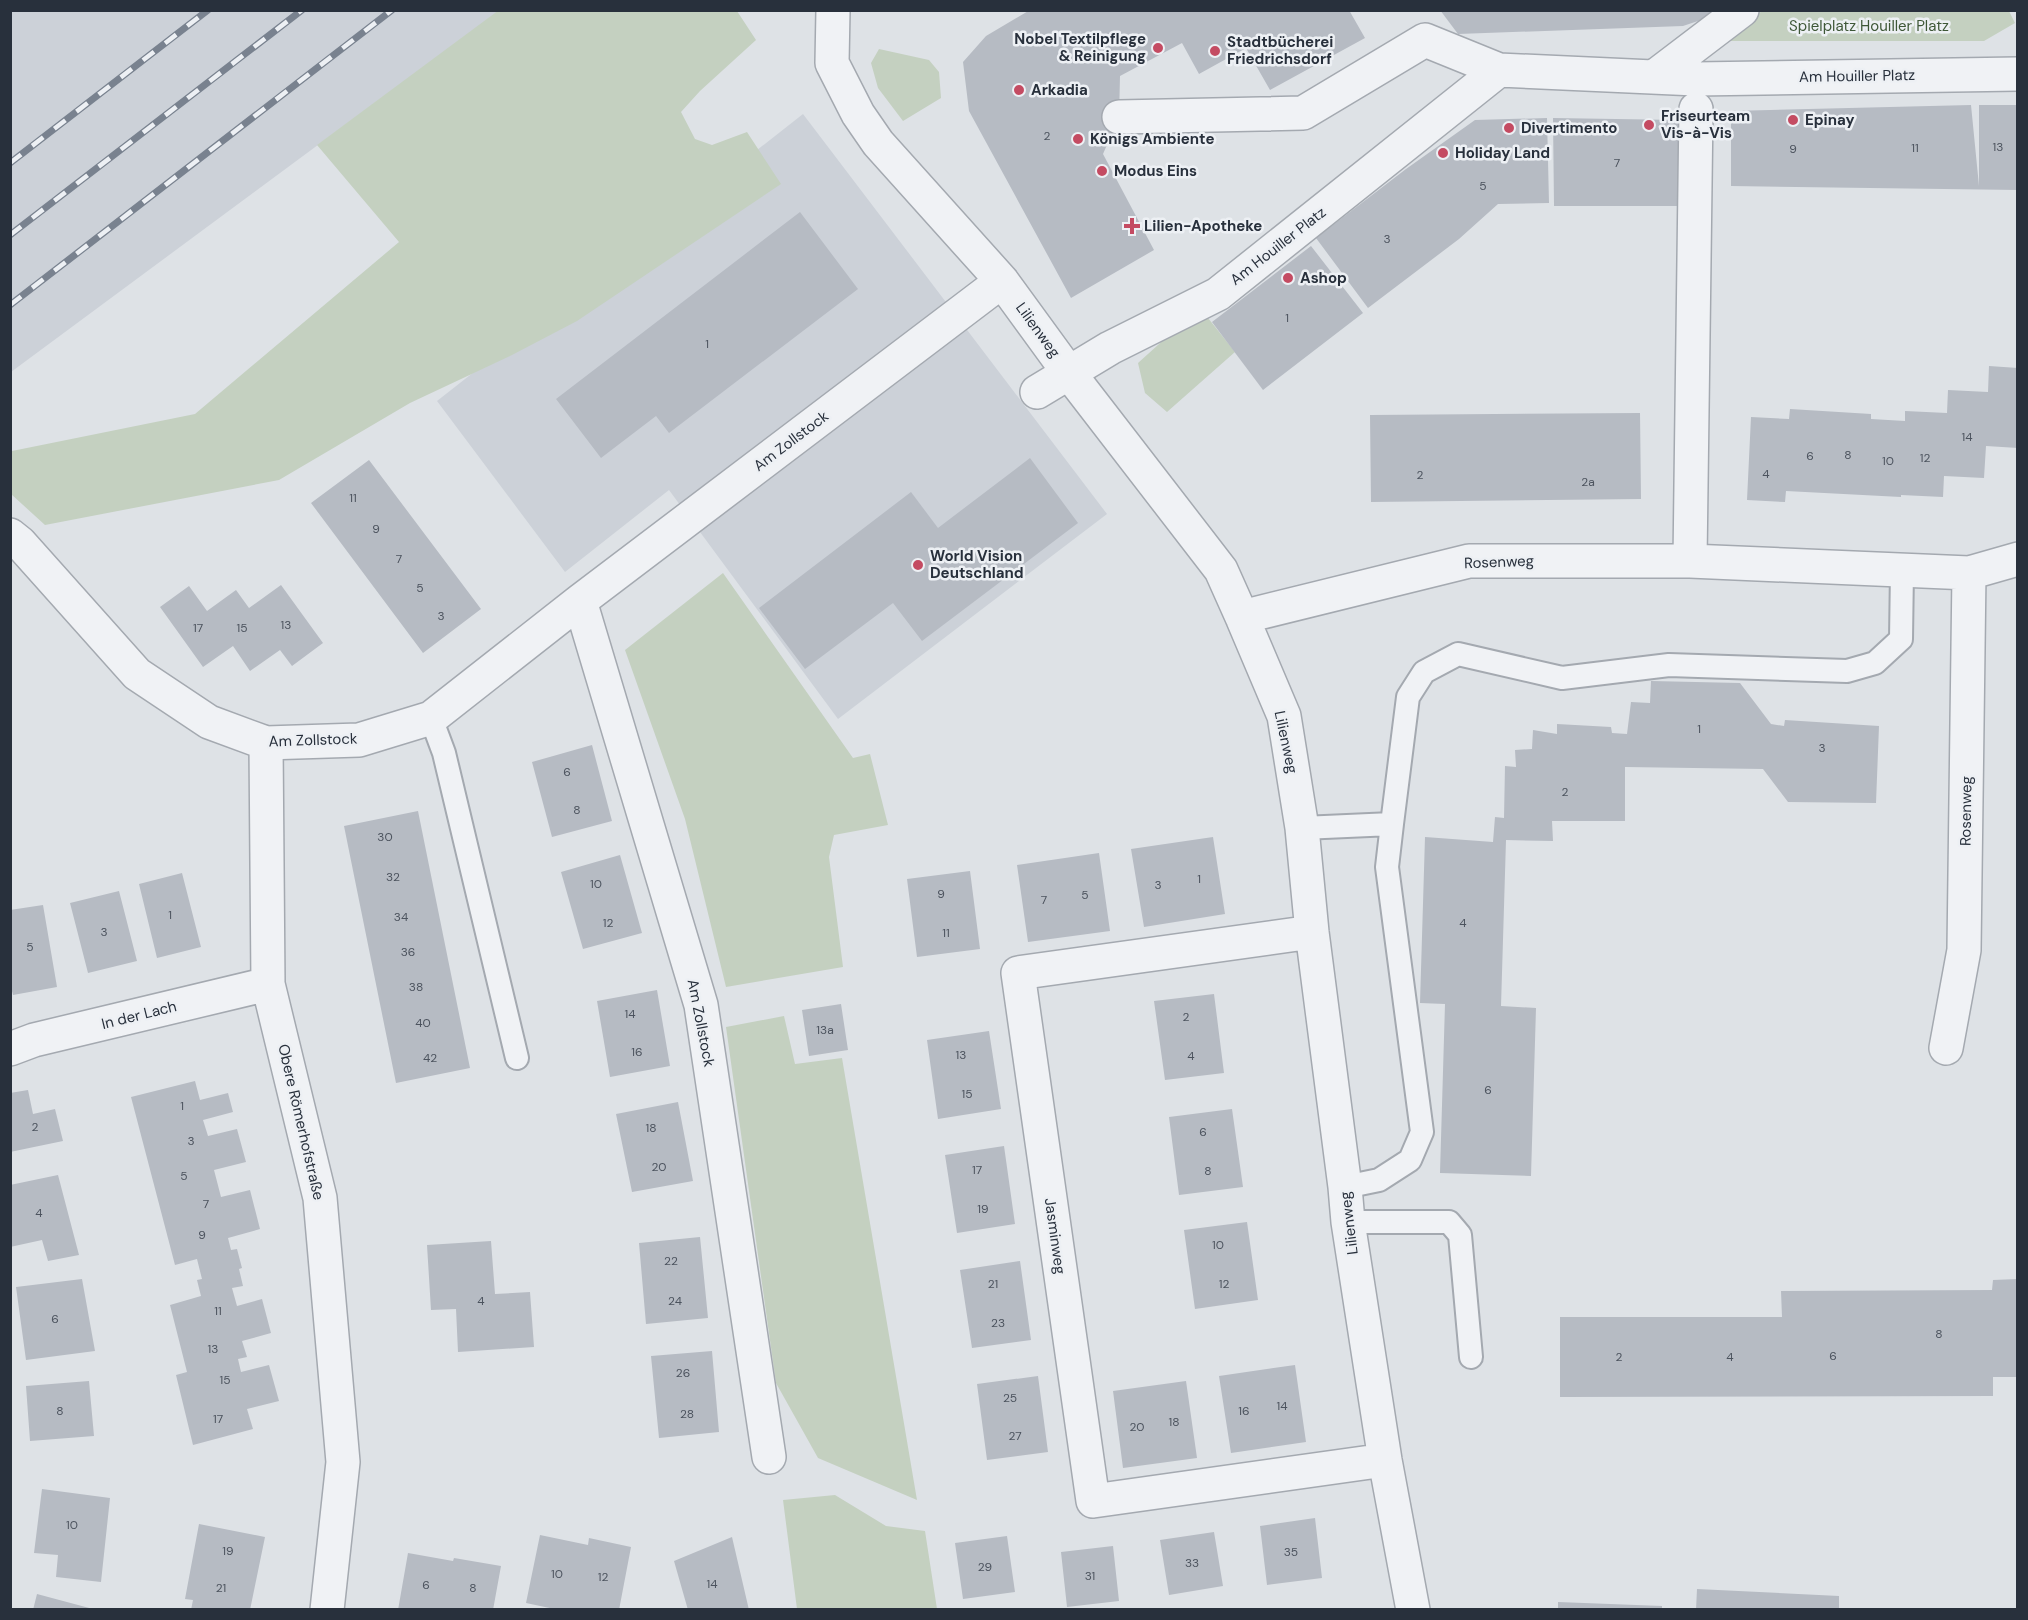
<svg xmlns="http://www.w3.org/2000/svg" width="2028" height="1620" viewBox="0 0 2028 1620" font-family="'DM Sans',sans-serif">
<rect width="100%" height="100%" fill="#dee2e6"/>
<!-- built -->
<path fill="#ccd1d8" d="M11 11H499L11 372Z
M803 114 1107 514 838 719 669 490 565 572 437 401Z"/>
<!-- green -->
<path fill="#c4d0c0" d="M499 10 737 11 756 40 700 91 681 112 695 139 712 145 747 132 781 184 577 321 512 355 410 403 279 480 45 525 11 494 12 451 195 414 399 242 317 145Z
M1762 11H2009L2015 23 1984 41H1723Z
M879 49 929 60 939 72 941 98 903 121 878 88 871 63Z
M1208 318 1235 352 1167 412 1145 393 1138 363 1179 326Z
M723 573 853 758 870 754 888 825 834 835 829 857 843 967 726 987 685 819 625 650Z
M784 1016 795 1064 842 1058 917 1500 818 1458 776 1383 726 1027Z
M835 1495 886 1526 925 1531 937 1609H797L783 1500Z"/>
<!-- building -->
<path fill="#b6bbc3" d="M1030 10H1349L1365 38 1270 90 1246 48 1199 74 1182 43 1120 76 1119 117 1103 154 1154 250 1071 298 969 111 963 62 986 36Z
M1440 10H1719L1713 16 1683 26 1458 34Z
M1971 105 1979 186V105H2018V190L1731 186V111Z
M1547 118 1549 203 1498 204 1459 239 1368 308 1316 238 1406 169 1475 120Z
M1553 118 1679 120 1681 206H1554Z
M800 212 858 289 669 433 656 416 601 458 556 399Z
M1311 246 1363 313 1263 390 1212 322Z
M1989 366 2018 368V448L1986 446 1984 478 1944 476 1943 497 1901 495V497L1786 491 1785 502 1747 500 1751 417 1789 419 1790 409 1871 414V419L1905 421V411L1947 413 1948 390 1988 392Z
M1640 413 1641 499 1371 502 1370 415Z
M1030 458 1078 523 922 641 893 603 805 669 759 608 911 492 938 528Z
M369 460 481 609 423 653 311 503Z
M281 585 323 643 292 666 280 650 250 671 233 646 203 667 160 607 189 586 207 611 236 590 249 608Z
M1651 681 1740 683 1771 724 1784 726 1785 720 1879 726 1876 803 1788 802 1763 769 1625 767V821H1552L1553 841 1506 840 1501 1006 1536 1008 1531 1176 1440 1173 1445 1004 1420 1003 1425 837 1493 842 1495 817 1504 818 1505 766 1516 767 1515 750 1532 749 1533 730 1557 734V724L1611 727 1612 733 1627 734 1631 702 1650 703Z
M592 745 612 821 552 837 532 762Z
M418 811 470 1068 396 1083 344 826Z
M1213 837 1225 914 1144 927 1131 849Z
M1099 853 1110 931 1028 942 1017 865Z
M620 855 642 933 583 949 561 872Z
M970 871 980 949 917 957 907 879Z
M182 873 201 947 157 958 139 884Z
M119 891 137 961 88 973 70 903Z
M43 905 57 987 13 995 10 983V910Z
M657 990 670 1066 610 1077 597 1001Z
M1214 994 1224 1073 1165 1080 1154 1001Z
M841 1004 848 1050 809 1056 802 1010Z
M989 1031 1001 1109 938 1119 927 1040Z
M195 1081 200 1100 228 1093 233 1112 203 1120 208 1136 237 1129 246 1162 214 1170 221 1197 250 1190 260 1229 228 1238 231 1250 237 1249 242 1268 239 1269 243 1286 232 1288 237 1306 262 1299 271 1333 242 1341 247 1357 238 1359 241 1372 269 1365 279 1401 247 1409 253 1429 193 1445 176 1375 187 1372 170 1305 201 1296 197 1280 202 1279 197 1259 175 1265 131 1097Z
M28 1090 33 1114 55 1109 63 1141 10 1152V1093Z
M678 1102 693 1181 632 1192 616 1114Z
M1232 1109 1243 1187 1179 1195 1169 1117Z
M1004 1146 1015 1224 957 1233 945 1155Z
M58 1175 79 1255 48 1261 42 1240 10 1247V1185Z
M1247 1222 1258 1300 1195 1309 1184 1230Z
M700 1237 708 1318 646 1324 639 1243Z
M491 1241 495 1294 530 1292 534 1347 458 1352 456 1309 431 1310 427 1245Z
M1020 1261 1031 1340 972 1348 960 1270Z
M82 1279 95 1351 26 1360 16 1287Z
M2018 1279V1377H1993V1396L1560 1397V1317H1782L1781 1291 1992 1290 1993 1280Z
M712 1351 719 1432 659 1438 651 1356Z
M1295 1365 1306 1442 1231 1453 1219 1376Z
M1038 1376 1048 1452 987 1460 977 1384Z
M89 1381 94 1436 30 1441 26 1386Z
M1186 1381 1197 1458 1123 1468 1113 1391Z
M42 1489 110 1498 101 1582 56 1577 58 1555 34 1553Z
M1315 1518 1322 1578 1267 1585 1260 1526Z
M199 1524 265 1537 250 1610H191L193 1600 185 1599Z
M1214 1532 1223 1586 1169 1595 1160 1540Z
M540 1535 588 1545 589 1538 631 1547 619 1610 575 1608V1610H559L526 1603Z
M1007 1536 1015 1592 963 1599 955 1543Z
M732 1537 749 1610H688L674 1561Z
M1113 1546 1119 1601 1067 1607 1061 1552Z
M408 1553 453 1561 454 1558 501 1566 493 1610H398Z
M1697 1589 1839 1596V1610H1696Z
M37 1594 93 1609V1610H33Z
M1558 1602 1662 1606V1610H1558Z"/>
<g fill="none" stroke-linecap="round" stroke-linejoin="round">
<defs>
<path id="service" d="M431 718 444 753 517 1058
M1392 824 1408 697 1424 672 1458 654 1562 678 1669 665 1847 671 1875 663 1901 639 1902 570
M1302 828 1392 824 1387 867 1422 1132 1410 1160 1379 1180 1345 1187
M1348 1222H1449L1460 1235 1471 1357"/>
<path id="pedestrian" d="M1654 77 1742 10
M1119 117 1303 113 1425 40 1499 70
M1037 392 1110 348 1218 294 1499 70 1696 79 2018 74"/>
<path id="minor" d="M833 10 832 63 858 114 878 143 1002 281 1069 373 1221 570 1242 617 1284 716 1302 828 1312 932 1345 1187 1348 1222 1385 1460 1413 1610
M10 535 20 543 137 674 209 722 266 743 359 740 431 718 580 601 1002 281
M1690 561 1696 109
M580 601 701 1005 769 1457
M1242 617 1469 561H1690L1969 573 2018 559
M266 743 268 984 320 1198 343 1462 327 1610
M1312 932 1018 973 1093 1501 1385 1460
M1946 1048 1964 950 1969 573
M10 1049 34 1040 268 984"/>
</defs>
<!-- service casing -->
<use href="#service" stroke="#a4a9b0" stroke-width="26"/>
<!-- pedestrian casing -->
<use href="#pedestrian" stroke="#a4a9b0" stroke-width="36"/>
<!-- minor casing -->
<use href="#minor" stroke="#a4a9b0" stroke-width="36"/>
<!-- service -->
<use href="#service" stroke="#f0f2f5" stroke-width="22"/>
<!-- pedestrian -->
<use href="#pedestrian" stroke="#f0f2f5" stroke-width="33"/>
<!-- minor -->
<use href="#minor" stroke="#f0f2f5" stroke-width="33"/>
<defs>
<path id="rail" d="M10 163 208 10
M10 235 302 10
M10 305 392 10"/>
</defs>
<!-- rail casing -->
<use href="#rail" stroke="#79828f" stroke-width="7"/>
<!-- rail -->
<use href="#rail" stroke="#edf0f4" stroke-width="4.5" stroke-dasharray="14" stroke-linecap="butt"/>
</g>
<!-- markers -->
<g fill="#c44b62" stroke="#edf0f4" stroke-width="2">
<circle cx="1158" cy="48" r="6"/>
<circle cx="1215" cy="51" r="6"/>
<circle cx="1019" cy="90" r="6"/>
<circle cx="1793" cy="120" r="6"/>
<circle cx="1649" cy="125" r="6"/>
<circle cx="1509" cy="128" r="6"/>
<circle cx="1078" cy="139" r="6"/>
<circle cx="1443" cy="153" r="6"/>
<circle cx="1102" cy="171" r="6"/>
<path d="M1129 217h6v6h6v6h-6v6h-6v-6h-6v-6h6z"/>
<circle cx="1288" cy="278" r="6"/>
<circle cx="918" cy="565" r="6"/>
</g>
<g text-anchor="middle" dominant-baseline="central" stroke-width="5" stroke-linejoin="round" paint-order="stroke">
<!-- number labels -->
<g font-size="12" fill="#4c535e">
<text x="1047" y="136">2</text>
<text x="1998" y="147">13</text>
<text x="1915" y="148">11</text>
<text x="1793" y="149">9</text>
<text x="1617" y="163">7</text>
<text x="1483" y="186">5</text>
<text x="1387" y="239">3</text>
<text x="1287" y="318">1</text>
<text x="707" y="344">1</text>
<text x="1967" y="437">14</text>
<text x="1848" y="455">8</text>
<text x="1810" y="456">6</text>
<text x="1925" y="458">12</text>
<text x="1888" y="461">10</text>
<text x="1766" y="474">4</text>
<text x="1420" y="475">2</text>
<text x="1588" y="482">2a</text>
<text x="353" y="498">11</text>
<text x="376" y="529">9</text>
<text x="399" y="559">7</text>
<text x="420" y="588">5</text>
<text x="441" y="616">3</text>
<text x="286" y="625">13</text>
<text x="198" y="628">17</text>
<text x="242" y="628">15</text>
<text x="1699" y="729">1</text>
<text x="1822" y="748">3</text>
<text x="567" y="772">6</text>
<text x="1565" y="792">2</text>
<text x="577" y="810">8</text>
<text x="385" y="837">30</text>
<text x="393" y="877">32</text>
<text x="1199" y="879">1</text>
<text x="596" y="884">10</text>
<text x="1158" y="885">3</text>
<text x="941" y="894">9</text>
<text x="1085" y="895">5</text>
<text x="1044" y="900">7</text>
<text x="170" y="915">1</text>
<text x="401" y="917">34</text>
<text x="608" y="923">12</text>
<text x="1463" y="923">4</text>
<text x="104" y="932">3</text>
<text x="946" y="933">11</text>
<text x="30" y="947">5</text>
<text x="408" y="952">36</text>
<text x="416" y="987">38</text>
<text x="630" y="1014">14</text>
<text x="1186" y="1017">2</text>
<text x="423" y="1023">40</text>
<text x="825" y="1030">13a</text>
<text x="637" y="1052">16</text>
<text x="961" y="1055">13</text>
<text x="1191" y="1056">4</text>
<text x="430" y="1058">42</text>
<text x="1488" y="1090">6</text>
<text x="967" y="1094">15</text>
<text x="182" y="1106">1</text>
<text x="35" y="1127">2</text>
<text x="651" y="1128">18</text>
<text x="1203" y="1132">6</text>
<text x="191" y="1141">3</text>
<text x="659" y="1167">20</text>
<text x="977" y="1170">17</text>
<text x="1208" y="1171">8</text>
<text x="184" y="1176">5</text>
<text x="206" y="1204">7</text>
<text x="983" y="1209">19</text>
<text x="39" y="1213">4</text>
<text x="202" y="1235">9</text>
<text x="1218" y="1245">10</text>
<text x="671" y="1261">22</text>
<text x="993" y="1284">21</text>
<text x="1224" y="1284">12</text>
<text x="481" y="1301">4</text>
<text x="675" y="1301">24</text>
<text x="218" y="1311">11</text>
<text x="55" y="1319">6</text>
<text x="998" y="1323">23</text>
<text x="1939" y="1334">8</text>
<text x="213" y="1349">13</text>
<text x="1833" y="1356">6</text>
<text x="1619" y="1357">2</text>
<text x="1730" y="1357">4</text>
<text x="683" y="1373">26</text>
<text x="225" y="1380">15</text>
<text x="1010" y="1398">25</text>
<text x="1282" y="1406">14</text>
<text x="60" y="1411">8</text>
<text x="1244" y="1411">16</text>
<text x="687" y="1414">28</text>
<text x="218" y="1419">17</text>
<text x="1174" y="1422">18</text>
<text x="1137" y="1427">20</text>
<text x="1015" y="1436">27</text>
<text x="72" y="1525">10</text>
<text x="228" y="1551">19</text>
<text x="1291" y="1552">35</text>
<text x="1192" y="1563">33</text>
<text x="985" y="1567">29</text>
<text x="557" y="1574">10</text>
<text x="1090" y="1576">31</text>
<text x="603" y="1577">12</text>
<text x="712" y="1584">14</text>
<text x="426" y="1585">6</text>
<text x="221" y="1588">21</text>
<text x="473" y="1588">8</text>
</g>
<!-- park labels -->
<g font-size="15" fill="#3e5737" stroke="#edf0f4">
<text x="1869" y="26">Spielplatz Houiller Platz</text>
</g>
<!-- poi labels -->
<g font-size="15" font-weight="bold" fill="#28303c" stroke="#edf0f4" text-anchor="start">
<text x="1146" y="39" text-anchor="end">Nobel Textilpflege<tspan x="1146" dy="17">&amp; Reinigung</tspan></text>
<text x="1227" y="42">Stadtbücherei<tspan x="1227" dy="17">Friedrichsdorf</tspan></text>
<text x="1031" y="90">Arkadia</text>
<text x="1661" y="116">Friseurteam<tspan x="1661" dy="17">Vis-à-Vis</tspan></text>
<text x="1805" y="120">Epinay</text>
<text x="1521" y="128">Divertimento</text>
<text x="1090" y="139">Königs Ambiente</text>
<text x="1455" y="153">Holiday Land</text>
<text x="1114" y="171">Modus Eins</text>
<text x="1144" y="226">Lilien-Apotheke</text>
<text x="1300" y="278">Ashop</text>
<text x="930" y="556">World Vision<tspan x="930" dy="17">Deutschland</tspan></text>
</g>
<!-- street labels -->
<g font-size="15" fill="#28303c" stroke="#edf0f4">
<text transform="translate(1857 76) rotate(-1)">Am Houiller Platz</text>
<text transform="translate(1278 246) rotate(-38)">Am Houiller Platz</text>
<text transform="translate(1038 330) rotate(54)">Lilienweg</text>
<text transform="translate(791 441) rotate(-37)">Am Zollstock</text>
<text transform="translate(1499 562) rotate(-2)">Rosenweg</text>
<text transform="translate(313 740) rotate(-2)">Am Zollstock</text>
<text transform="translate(1286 742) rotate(78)">Lilienweg</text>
<text transform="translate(1966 811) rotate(-89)">Rosenweg</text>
<text transform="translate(139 1015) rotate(-14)">In der Lach</text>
<text transform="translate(701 1023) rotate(79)">Am Zollstock</text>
<text transform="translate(301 1122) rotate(77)">Obere Römerhofstraße</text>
<text transform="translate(1349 1223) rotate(-97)">Lilienweg</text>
<text transform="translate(1055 1236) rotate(82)">Jasminweg</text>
</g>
</g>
<!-- border -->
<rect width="2028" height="1620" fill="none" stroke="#28303c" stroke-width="24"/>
</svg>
